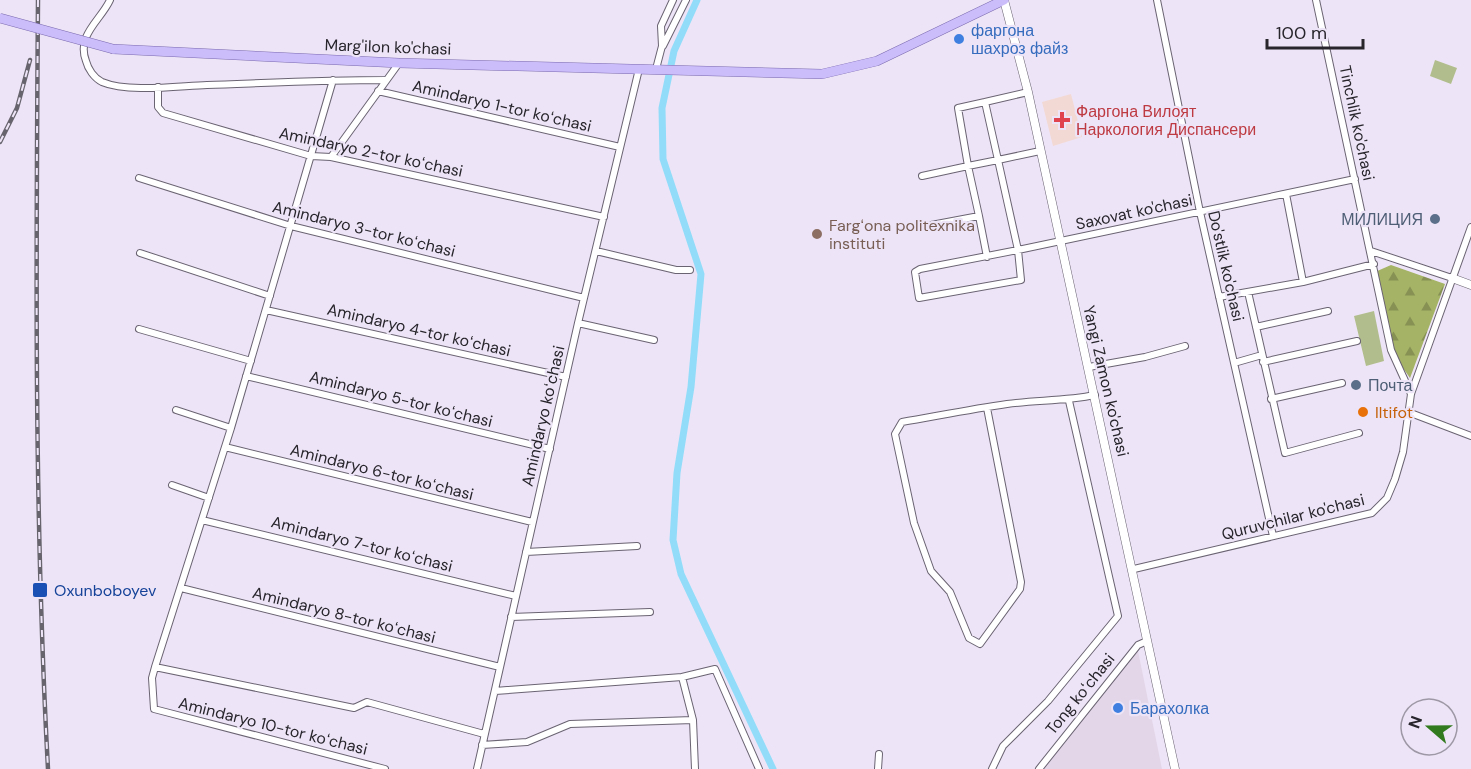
<svg xmlns="http://www.w3.org/2000/svg" width="1471" height="769" viewBox="0 0 1471 769" font-family="'DM Sans',sans-serif">
<defs>
<pattern id="forest-firs" width="22" height="20" patternUnits="userSpaceOnUse" patternTransform="scale(1.5)"><rect width="22" height="20" fill="#a4b365"/><path d="M5 1l3.5 6h-7zM16 11l3.5 6h-7z" fill="#869153"/></pattern>
</defs>
<rect width="100%" height="100%" fill="#ede5f7"/>
<!-- commercial -->
<path fill="#e3d6e9" d="M1137 646 1162 769H1037Z"/>
<!-- medical -->
<path fill="#f3d9d4" d="M1071 94 1082 137 1053 146 1042 102Z"/>
<!-- forest -->
<path fill="url(#forest-firs)" d="M1391 265 1445 284 1410 378 1391 351 1375 272Z"/>
<!-- pitch -->
<path fill="#b2bd8d" d="M1435 60 1457 68 1451 84 1430 76Z
M1374 311 1384 361 1366 366 1354 316Z"/>
<g fill="none" stroke-linecap="round" stroke-linejoin="round">
<!-- canal -->
<path stroke="#92dcf9" stroke-width="7" d="M697 0 674 51 662 108 663 159 701 274 691 387 677 473 673 540 681 574 773 769"/>
<defs>
<path id="minor" d="M110 0C101 20 76 35 86 61 88 69 94 78 102 82 128 93 178 86 207 85 266 83 326 80 385 80
M1157 0 1200 212 1273 536
M1316 0 1391 350 1411 394
M663 46 686 0
M656 69 662 46 661 26 673 0
M333 80 231 428 155 667 152 678 154 709 385 769
M158 87V107L163 113 311 156 331 157 604 217
M378 91 620 147
M985 102 1028 92
M331 157 399 63
M922 176 968 166 958 108 985 102 998 160 1040 151
M139 178 291 226 584 298
M979 216 987 257
M926 226 979 216 968 166 998 160 1018 250 920 269 915 272 919 298 1021 280 1018 250 1355 179
M596 251 676 270H690
M1371 251 1452 278
M140 253 270 296
M1303 282 1374 264
M1248 292 1285 453 1359 433
M1219 297 1303 282 1286 194
M266 310 566 377
M578 323 654 340
M1256 327 1328 311
M139 329 251 361
M1263 362 1357 341
M1234 363 1262 355
M1089 367 1145 357 1185 346
M246 376 550 449
M1271 399 1342 383
M987 408 1021 582 1020 589 980 644 969 638 950 592 931 571 914 523 895 434 902 422C937 416 972 409 1007 404 1037 400 1066 401 1095 395
M176 410 231 428
M1408 412 1471 436
M225 447 532 522
M172 485 209 498
M202 520 516 596
M526 552 637 546
M1134 569 1372 513 1387 498 1395 479 1403 452 1411 394 1471 227
M181 588 500 667
M511 617 650 612
M155 667 354 708 367 702 484 734
M495 691 682 677
M482 745 527 742 570 724 693 720
M477 769 578 323 639 69
M695 769 693 720 682 677 715 669 759 769
M878 769 879 754
M992 769 1003 746 1048 701 1118 616 1069 401
M1039 769 1138 645 1147 641"/>
<path id="tertiary" d="M1004 0 1028 92 1175 769
M1452 278 1471 285"/>
<path id="primary" d="M113 49 399 63 822 74 877 61 1004 0"/>
</defs>
<!-- minor casing -->
<use href="#minor" stroke="#6a6372" stroke-width="8"/>
<!-- tertiary casing -->
<use href="#tertiary" stroke="#6a6372" stroke-width="9"/>
<!-- primary casing -->
<use href="#primary" stroke="#7b6aaf" stroke-width="10"/>
<!-- minor -->
<use href="#minor" stroke="#fff" stroke-width="6"/>
<!-- tertiary -->
<use href="#tertiary" stroke="#fff" stroke-width="8"/>
<!-- primary -->
<use href="#primary" stroke="#cbbcfa" stroke-width="9"/>
<defs>
<path id="rail" d="M38 0C36 256 34 513 48 769
M0 142 17 108 30 60"/>
</defs>
<!-- rail casing -->
<use href="#rail" stroke="#68646e" stroke-width="4.5"/>
<!-- rail -->
<use href="#rail" stroke="#ede5f7" stroke-width="2" stroke-dasharray="7" stroke-linecap="butt"/>
<defs>
<path id="primary-bridge" d="M0 18 113 49"/>
</defs>
<!-- primary-bridge casing -->
<use href="#primary-bridge" stroke="#7b6aaf" stroke-width="10" stroke-linecap="butt"/>
<!-- primary-bridge -->
<use href="#primary-bridge" stroke="#cbbcfa" stroke-width="9"/>
</g>
<!-- markers -->
<g fill="#3f7fe0" stroke="#ede5f7" stroke-width="2">
<circle cx="959" cy="39" r="6"/>
<circle cx="1118" cy="708" r="6"/>
</g>
<path fill="#e0444e" stroke="#ede5f7" stroke-width="2" d="M1059 111h6v6h6v6h-6v6h-6v-6h-6v-6h6z"/>
<g fill="#5c6f8a" stroke="#ede5f7" stroke-width="2">
<circle cx="1435" cy="219" r="6"/>
<circle cx="1356" cy="385" r="6"/>
</g>
<circle fill="#8d6e63" stroke="#ede5f7" stroke-width="2" cx="817" cy="234" r="6"/>
<circle fill="#e8710a" stroke="#ede5f7" stroke-width="2" cx="1363" cy="412" r="6"/>
<rect fill="#1a4fb4" stroke="#ede5f7" stroke-width="2" x="32" y="582" width="16" height="16" rx="3"/>
<g text-anchor="middle" dominant-baseline="central" stroke-width="4.5" stroke-linejoin="round" paint-order="stroke">
<!-- shop labels -->
<g font-size="16" fill="#366cbe" stroke="#ede5f7" text-anchor="start">
<text x="971" y="30">фаргона<tspan x="971" dy="18">шахроз файз</tspan></text>
<text x="1130" y="708">Барахолка</text>
</g>
<!-- street labels -->
<g font-size="16" fill="#28252c" stroke="#ede5f7">
<text transform="translate(388 47) rotate(2)">Marg'ilon ko'chasi</text>
<text transform="translate(502 106) rotate(13)">Amindaryo 1-tor koʻchasi</text>
<text transform="translate(1357 123) rotate(78)">Tinchlik ko'chasi</text>
<text transform="translate(371 152) rotate(12)">Amindaryo 2-tor koʻchasi</text>
<text transform="translate(1134 212) rotate(-12)">Saxovat ko'chasi</text>
<text transform="translate(364 229) rotate(14)">Amindaryo 3-tor koʻchasi</text>
<text transform="translate(1226 266) rotate(77)">Do'stlik ko'chasi</text>
<text transform="translate(419 330) rotate(13)">Amindaryo 4-tor koʻchasi</text>
<text transform="translate(1106 381) rotate(77)">Yangi Zamon ko'chasi</text>
<text transform="translate(401 399) rotate(14)">Amindaryo 5-tor koʻchasi</text>
<text transform="translate(543 416) rotate(-77)">Amindaryo koʻchasi</text>
<text transform="translate(382 472) rotate(14)">Amindaryo 6-tor koʻchasi</text>
<text transform="translate(1293 517) rotate(-14)">Quruvchilar ko'chasi</text>
<text transform="translate(362 544) rotate(14)">Amindaryo 7-tor koʻchasi</text>
<text transform="translate(344 615) rotate(14)">Amindaryo 8-tor koʻchasi</text>
<text transform="translate(1080 694) rotate(-51)">Tong koʻchasi</text>
<text transform="translate(273 726) rotate(14)">Amindaryo 10-tor koʻchasi</text>
</g>
<!-- health labels -->
<g font-size="16" fill="#be3a42" stroke="#ede5f7" text-anchor="start">
<text x="1076" y="111">Фаргона Вилоят<tspan x="1076" dy="18">Наркология Диспансери</tspan></text>
</g>
<!-- service labels -->
<g font-size="16" fill="#4e5e75" stroke="#ede5f7" text-anchor="end">
<text x="1423" y="219">МИЛИЦИЯ</text>
<text x="1368" y="385" text-anchor="start">Почта</text>
</g>
<!-- education labels -->
<g font-size="16" fill="#785e54" stroke="#ede5f7" text-anchor="start">
<text x="829" y="225">Fargʻona politexnika<tspan x="829" dy="18">instituti</tspan></text>
</g>
<!-- food labels -->
<g font-size="16" fill="#c56008" stroke="#ede5f7" text-anchor="start">
<text x="1375" y="412">Iltifot</text>
</g>
<!-- transit labels -->
<g font-size="16" fill="#164399" stroke="#ede5f7" text-anchor="start">
<text x="54" y="590">Oxunboboyev</text>
</g>
</g>
<!-- north arrow -->
<g transform="translate(1429 727) rotate(290)"><circle r="28" fill="#ede5f7" stroke="#9e98a6" stroke-width="1.5"/>
<path d="M0-4.5L10 22L0 15L-10 22Z" fill="#327a1e"/>
<text y="-9" font-size="16" font-weight="bold" text-anchor="middle" fill="#28252c">N</text>
</g>
<!-- scale -->
<path d="M1267 39v9h96v-9" fill="none" stroke="#28252c" stroke-width="3"/>
<text x="1276" y="39" font-size="18" fill="#28252c" stroke="#ede5f7" stroke-width="4.5" paint-order="stroke">100 m</text>
</svg>
